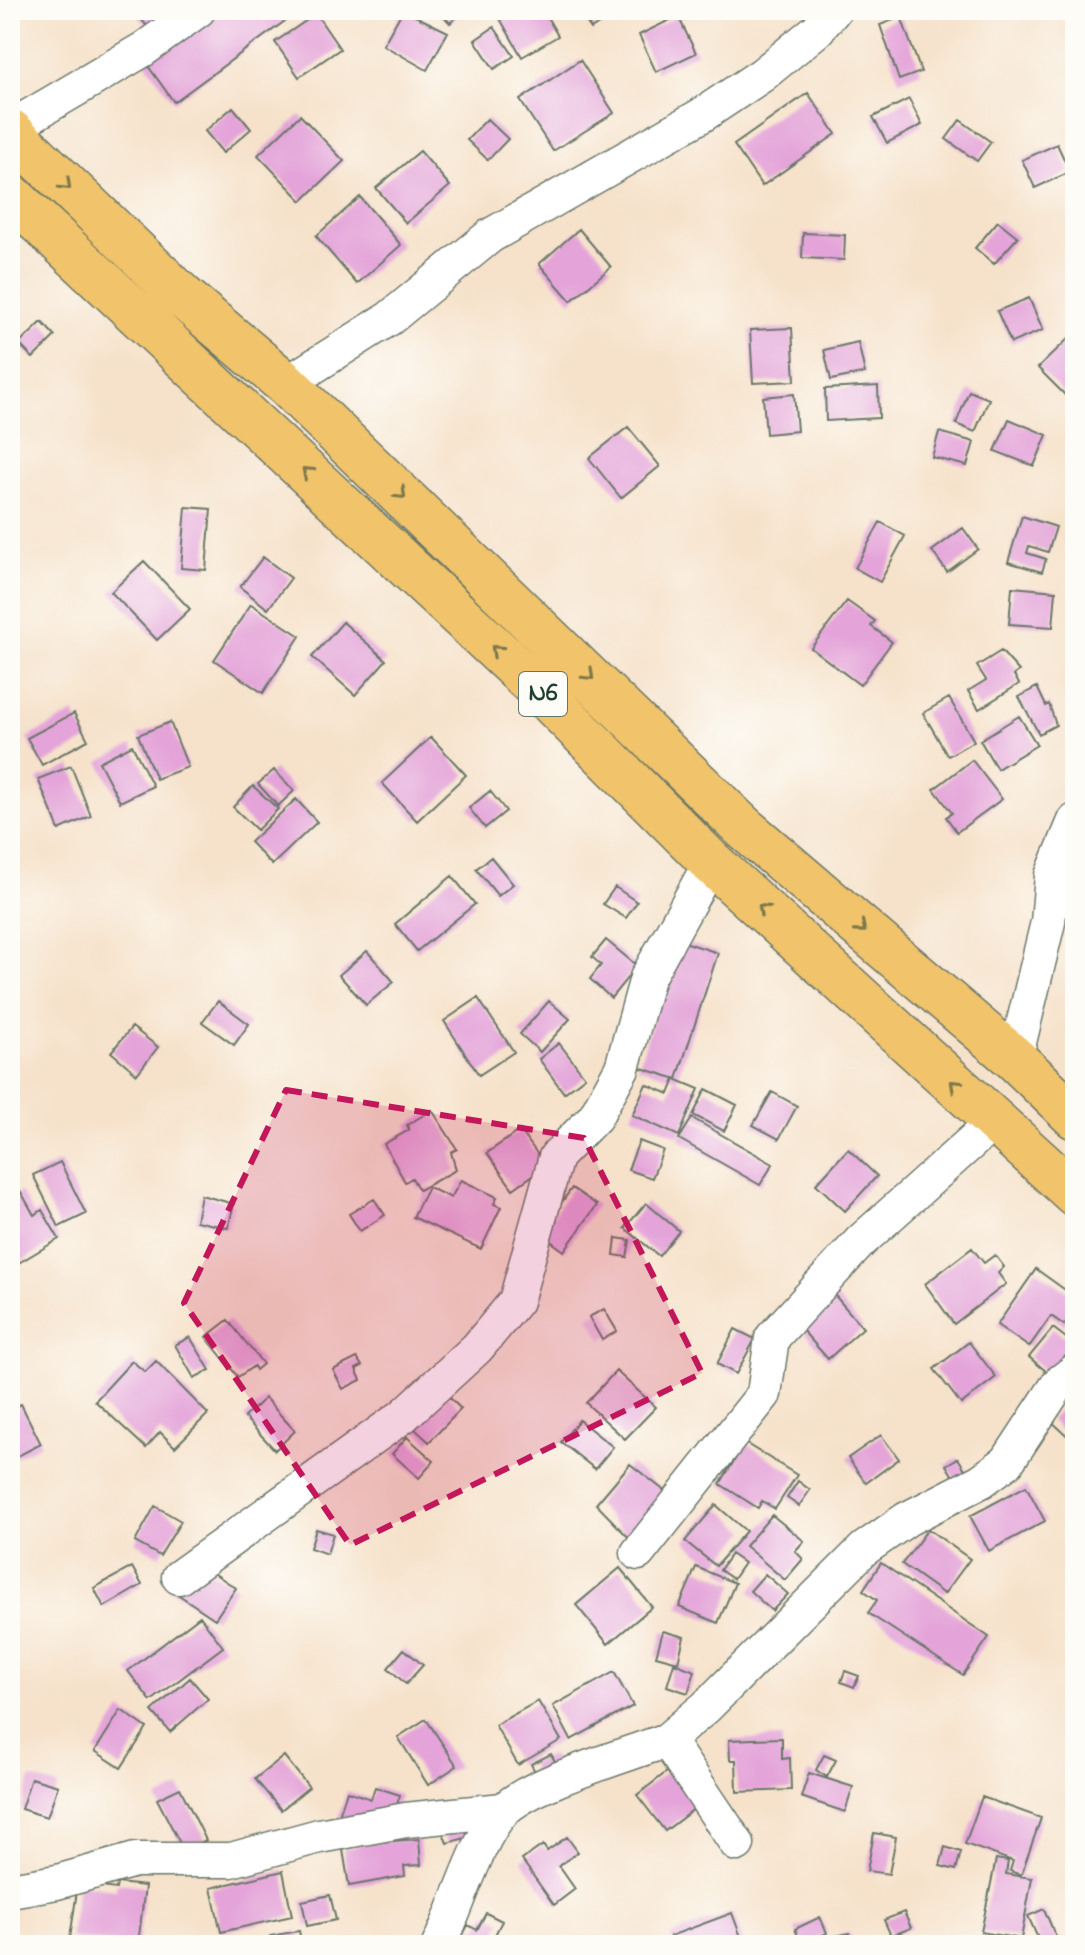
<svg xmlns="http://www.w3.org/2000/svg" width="1085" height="1955" viewBox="0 0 1085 1955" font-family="'Indie Flower',sans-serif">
<rect width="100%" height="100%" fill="#fdfcf7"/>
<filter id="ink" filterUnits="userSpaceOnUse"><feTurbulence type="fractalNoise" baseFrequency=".0125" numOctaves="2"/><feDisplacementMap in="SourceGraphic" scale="16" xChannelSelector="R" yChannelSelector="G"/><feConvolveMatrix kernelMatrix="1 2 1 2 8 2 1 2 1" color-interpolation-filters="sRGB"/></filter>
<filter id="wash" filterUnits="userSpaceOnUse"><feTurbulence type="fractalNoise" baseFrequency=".006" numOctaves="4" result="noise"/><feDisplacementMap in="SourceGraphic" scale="32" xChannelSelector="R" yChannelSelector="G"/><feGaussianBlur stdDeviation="1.8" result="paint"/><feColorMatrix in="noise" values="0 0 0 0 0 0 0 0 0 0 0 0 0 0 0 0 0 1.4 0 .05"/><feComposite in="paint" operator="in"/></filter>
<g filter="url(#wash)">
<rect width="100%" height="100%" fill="#f6e2cb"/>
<g id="blocks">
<!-- building -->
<path fill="#e4a4d9" d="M133 10H166L147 26Z
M210 10H277L285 21 174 102 143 59Z
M403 10 448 32 427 70 383 45Z
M438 10H465L450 23Z
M495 10H543L558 36 522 57Z
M579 10H619L591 29Z
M316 14 340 49 299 77 275 42Z
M678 16 696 53 656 72 639 35Z
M901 17 921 72 899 80 880 25Z
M494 27 514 56 494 69 475 40Z
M580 60 614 113 553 151 520 100Z
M808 93 836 134 762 186 734 145Z
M909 99 922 125 887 143 873 117Z
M233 107 251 129 223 153 205 131Z
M300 115 344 161 302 201 258 155Z
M487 119 508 139 488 160 467 140Z
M960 120 991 142 977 161 946 139Z
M1057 144 1070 172 1035 188 1022 160Z
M420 151 450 186 406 223 376 188Z
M360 197 401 245 357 284 316 236Z
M998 221 1018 237 994 264 975 248Z
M579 229 611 267 571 301 539 264Z
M803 233 845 235 844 260 802 258Z
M1029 298 1043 330 1011 343 997 311Z
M42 322 55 336 33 358 19 344Z
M792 328 795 381 753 383 750 330Z
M1075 332V401L1073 403 1038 368Z
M858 342 865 373 831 380 824 350Z
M878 386 879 418 826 421 825 389Z
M969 391 989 399 975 432 956 424Z
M794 394 797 431 766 434 763 397Z
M1009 419 1047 435 1034 466 995 451Z
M628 427 660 466 621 498 589 458Z
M939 432 974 442 967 466 932 457Z
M186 507 211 509 206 570 181 568Z
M1022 516 1056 527 1048 552 1029 546 1027 553 1046 559 1042 572 1008 562Z
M880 522 905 536 880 582 855 568Z
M963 528 978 549 947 572 932 551Z
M263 557 291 578 268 609 240 587Z
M144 561 190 609 157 640 111 592Z
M1012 587 1056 591 1053 627 1009 624Z
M847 601 875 621 871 626 892 642 860 685 811 648Z
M251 604 300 636 263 693 214 660Z
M343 622 386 660 355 695 312 657Z
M1001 651 1019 671 1014 675 1019 684 979 709 968 691 986 680 977 666Z
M1037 687 1046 706 1049 704 1056 725 1039 734 1019 697Z
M949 698 974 741 948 756 923 713Z
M74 713 88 740 42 765 27 738Z
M1019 716 1037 745 997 769 980 740Z
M170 722 188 767 156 779 138 735Z
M431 737 466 775 417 821 382 783Z
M132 745 153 786 120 802 99 762Z
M972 760 1002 799 957 832 946 817 952 813 934 789Z
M71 766 91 816 59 830 38 779Z
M274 770 294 791 278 806 258 784Z
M253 786 278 809 257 830 233 807Z
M490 791 506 811 485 828 469 808Z
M296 799 317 822 272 865 250 842Z
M491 857 513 884 498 896 476 869Z
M452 876 475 904 417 951 395 924Z
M615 887 637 902 626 918 603 904Z
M606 940 637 966 611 998 590 979 601 965 592 957Z
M678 940 718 953 677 1079 638 1067Z
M367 951 394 982 366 1005 339 975Z
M478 998 514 1052 479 1075 444 1021Z
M218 1001 249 1024 234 1045 202 1022Z
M549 1001 570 1019 540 1052 520 1034Z
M132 1027 158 1047 137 1074 111 1052Z
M559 1043 585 1077 564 1093 539 1059Z
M675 1079 699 1089 679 1136 632 1115 646 1084 669 1094Z
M706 1089 737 1105 724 1131 693 1115Z
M772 1092 797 1106 779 1139 753 1125Z
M432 1110 457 1149 451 1152 456 1170 419 1190 412 1178 405 1182 384 1144 409 1130 407 1125Z
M692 1118 773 1164 760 1185 679 1139Z
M520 1130 546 1166 513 1189 487 1153Z
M639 1141 663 1150 652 1178 628 1170Z
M848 1149 877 1176 845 1211 816 1184Z
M60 1162 86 1214 59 1227 33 1175Z
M461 1180 497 1197 494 1204 501 1207 481 1249 413 1217 428 1187 451 1198Z
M572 1188 597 1205 564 1251 540 1233Z
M21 1192 34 1215 42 1210 59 1239 10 1268V1198Z
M201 1195 234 1204 228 1228 196 1221Z
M374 1199 385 1215 360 1231 349 1214Z
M646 1203 679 1231 659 1256 625 1228Z
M616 1238 630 1240 627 1257 614 1255Z
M972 1248 984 1263 995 1255 1004 1267 998 1273 1006 1284 954 1324 925 1284Z
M1036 1269 1075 1297V1309L1064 1325 1051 1316 1029 1347 997 1325Z
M831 1291 863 1328 828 1359 795 1322Z
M604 1309 617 1331 602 1340 589 1317Z
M228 1320 263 1364 256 1370 254 1366 238 1377 206 1337Z
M1053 1328 1075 1345V1349L1053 1377 1029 1357Z
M735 1329 755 1339 736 1374 717 1364Z
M190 1337 210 1370 194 1378 175 1345Z
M969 1342 996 1377 961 1404 934 1369Z
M357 1358 362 1366 356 1369 361 1380 343 1389 333 1370Z
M132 1361 145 1372 156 1361 208 1414 175 1447 160 1432 146 1448 95 1401Z
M616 1371 656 1407 625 1439 586 1403Z
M1075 1392V1443L1050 1420Z
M447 1395 461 1409 429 1442 415 1429Z
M265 1398 295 1431 275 1450 244 1417Z
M21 1404 41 1444 12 1459 10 1409Z
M579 1420 613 1447 595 1469 561 1442Z
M881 1435 899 1459 866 1483 848 1458Z
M407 1437 434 1461 419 1478 392 1454Z
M745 1443 797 1475 775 1509 762 1501 758 1508 720 1484Z
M958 1458 969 1476 957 1483 946 1465Z
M630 1464 675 1499 635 1544 596 1504Z
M798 1481 810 1490 799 1506 787 1498Z
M1026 1486 1045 1521 989 1551 970 1516Z
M716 1505 746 1531 716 1566 685 1541Z
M155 1506 181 1521 160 1556 135 1542Z
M772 1515 804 1541 795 1551 803 1559 785 1580 745 1546Z
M316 1529 333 1534 327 1554 310 1548Z
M928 1529 970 1559 944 1594 902 1564Z
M731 1554 744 1563 733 1579 720 1570Z
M191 1558 236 1588 215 1619 170 1589Z
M881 1563 989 1637 963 1675 868 1613 877 1600 863 1590Z
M132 1567 142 1585 104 1607 94 1588Z
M696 1567 735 1583 718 1623 679 1607Z
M620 1568 652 1607 608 1644 576 1605Z
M765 1574 788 1594 772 1611 750 1591Z
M200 1616 223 1647 151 1701 128 1671Z
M663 1631 684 1637 678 1662 656 1656Z
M404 1649 423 1665 406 1684 388 1668Z
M674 1663 695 1671 688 1693 667 1686Z
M845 1671 859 1676 854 1687 841 1682Z
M614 1672 633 1706 571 1740 553 1706Z
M190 1678 208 1699 170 1732 152 1711Z
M538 1701 561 1740 518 1765 495 1725Z
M121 1710 147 1728 121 1768 95 1751Z
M426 1719 457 1766 428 1785 398 1737Z
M782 1738V1759L790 1758 791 1790 737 1792 736 1760H730L729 1740Z
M551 1754 562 1774 541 1785 531 1764Z
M824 1755 836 1760 827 1777 816 1770Z
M284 1756 309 1787 281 1810 255 1779Z
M668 1771 699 1805 665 1831 637 1795Z
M809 1773 853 1787 845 1812 801 1797Z
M31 1778 58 1786 47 1817 21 1809Z
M375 1787 400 1795 392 1820 338 1818 347 1791 371 1799Z
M180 1788 206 1840 184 1851 157 1799Z
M982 1797 1041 1818 1021 1875 1010 1871 1013 1861 965 1844Z
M464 1823 469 1837 447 1843 442 1830Z
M874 1833 896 1837 889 1874 867 1871Z
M567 1837 578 1852 559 1866 575 1889 554 1905 522 1860 543 1845 547 1851Z
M419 1839 421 1865 404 1866 405 1876 349 1886 343 1850 366 1843Z
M945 1847 961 1852 956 1870 940 1866Z
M996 1859 1008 1861 1006 1874 1032 1878 1021 1939 981 1932Z
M283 1871 292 1916 221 1932 211 1888Z
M117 1883 145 1886 138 1945 70 1938 78 1884 116 1889Z
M330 1895 336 1920 307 1926 302 1901Z
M1044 1909 1059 1944 1056 1945H1041L1028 1916Z
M904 1912 911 1928 891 1936 884 1920Z
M486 1913 502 1921 490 1945 459 1942 468 1925 477 1930Z
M732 1913 744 1945H674L670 1936Z
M820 1917 827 1933 802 1945 795 1929Z
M299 1931 302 1945H272L270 1936Z
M850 1933 852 1945H814L813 1941Z"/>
</g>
</g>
<g filter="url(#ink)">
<use href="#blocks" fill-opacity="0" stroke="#6a7769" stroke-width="2"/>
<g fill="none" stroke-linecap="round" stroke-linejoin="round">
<defs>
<path id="minor" d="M10 128 144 49 198 10
M286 384 390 318 490 236 702 115 762 75 817 30 834 10
M1015 1059 1048 922 1052 876 1075 821
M638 1553 764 1394 772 1338 861 1241 995 1121
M179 1577 403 1416 477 1348 516 1301 556 1157 595 1117 622 1068 647 978 711 862
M667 1740 706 1707 864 1549 907 1519 981 1481 1007 1462 1059 1383 1075 1371
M10 1890 57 1882 135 1860H231L319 1836 406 1820 503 1810
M439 1945C457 1909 477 1838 503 1811 529 1783 628 1755 667 1740L737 1844"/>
<path id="trunk" d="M10 131 182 296 286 384 744 828 1015 1059 1075 1117
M10 195 537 688 711 862 1075 1194"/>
</defs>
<!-- minor casing -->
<use href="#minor" stroke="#6a7769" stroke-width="37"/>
<!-- trunk casing -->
<use href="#trunk" stroke="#6a7769" stroke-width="47"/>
<!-- minor -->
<use href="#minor" stroke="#fff" stroke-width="34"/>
<!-- trunk -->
<use href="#trunk" stroke="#f1c36a" stroke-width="44"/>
</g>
<!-- one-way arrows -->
<defs><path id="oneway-chevron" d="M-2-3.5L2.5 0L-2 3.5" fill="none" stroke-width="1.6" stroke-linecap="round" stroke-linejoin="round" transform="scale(2)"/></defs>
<g stroke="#7d794c">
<use href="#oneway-chevron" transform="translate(66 185) rotate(44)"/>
<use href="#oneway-chevron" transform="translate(307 472) rotate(-138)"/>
<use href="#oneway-chevron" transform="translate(401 494) rotate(44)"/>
<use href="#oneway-chevron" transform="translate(496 650) rotate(-137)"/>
<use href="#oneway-chevron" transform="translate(589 675) rotate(44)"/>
<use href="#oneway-chevron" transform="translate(763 909) rotate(-137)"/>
<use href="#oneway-chevron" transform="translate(861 928) rotate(40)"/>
<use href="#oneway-chevron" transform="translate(955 1085) rotate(-138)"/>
</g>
</g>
<!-- marked area -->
<path fill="#c2185b" fill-opacity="0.2" stroke="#c2185b" stroke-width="6" stroke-dasharray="16 10" stroke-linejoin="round" d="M286 1090 584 1138 702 1373 350 1545 184 1303Z"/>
<g text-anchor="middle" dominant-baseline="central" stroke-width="6" stroke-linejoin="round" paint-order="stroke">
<!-- shield labels -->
<rect fill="#fdfcf7" stroke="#62766e" stroke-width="2" x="519" y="672" width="48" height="44" rx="6"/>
<g font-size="26" font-weight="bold" fill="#1f3d34">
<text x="543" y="694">N6</text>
</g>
</g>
<!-- margin -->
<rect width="1085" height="1955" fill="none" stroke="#fdfcf7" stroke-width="40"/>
</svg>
